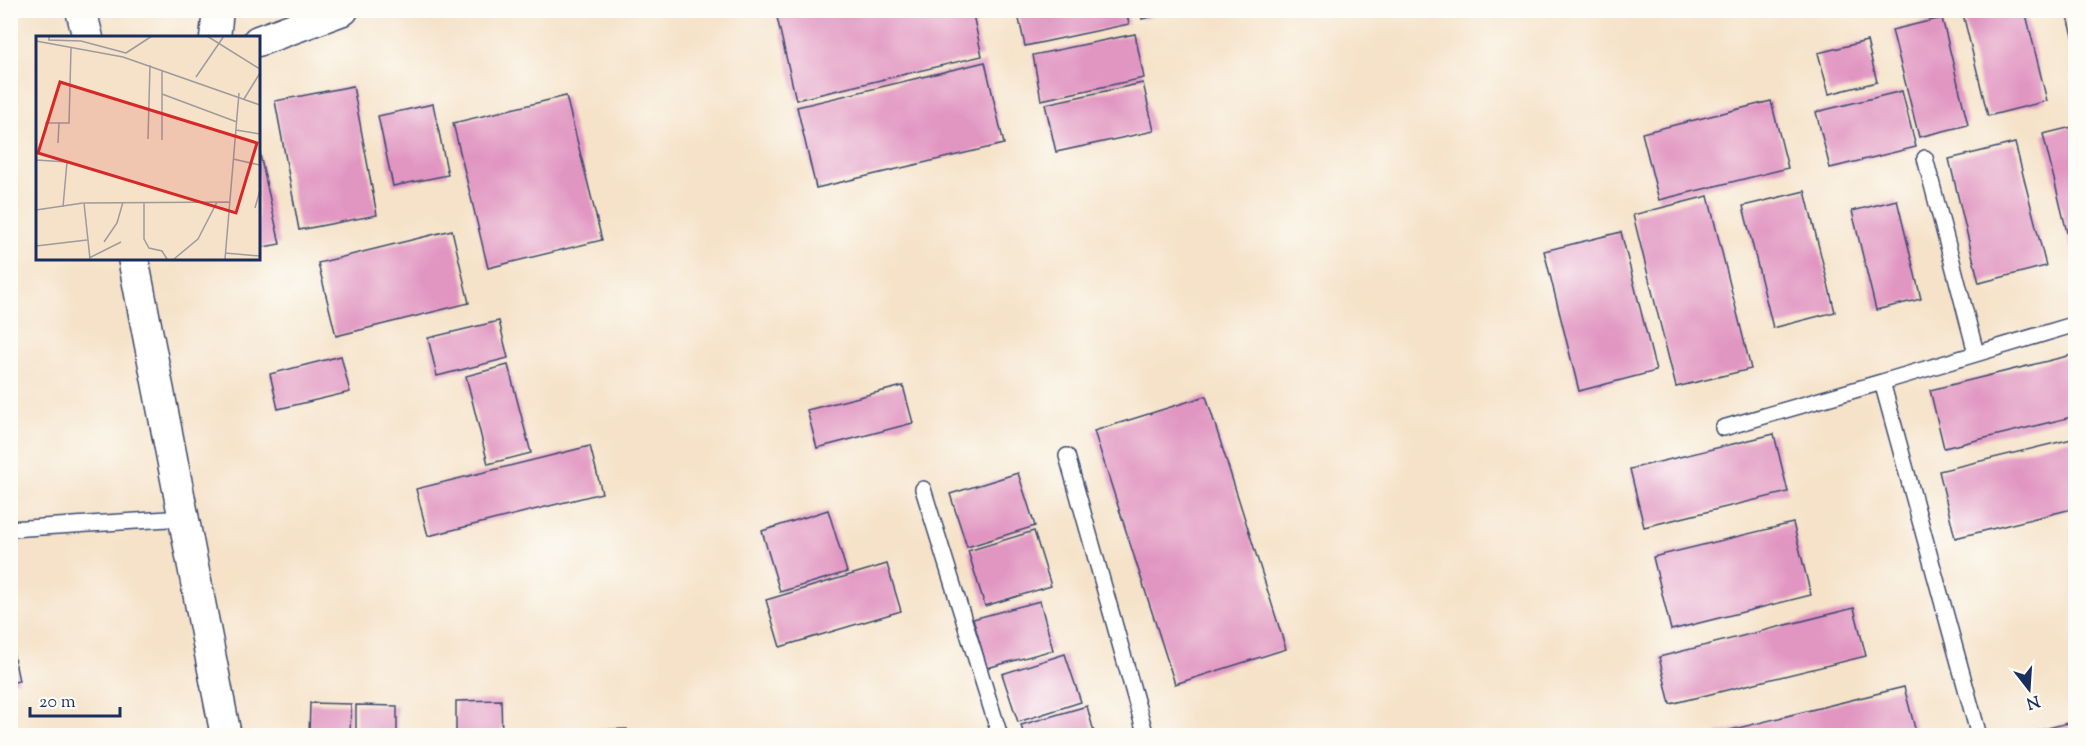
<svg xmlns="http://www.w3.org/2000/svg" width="2086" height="746" viewBox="0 0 2086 746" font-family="'Sorts Mill Goudy',serif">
<rect width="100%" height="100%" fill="#fdfcf7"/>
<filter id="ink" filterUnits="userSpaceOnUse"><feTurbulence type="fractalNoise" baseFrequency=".0167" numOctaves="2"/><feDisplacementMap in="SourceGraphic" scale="12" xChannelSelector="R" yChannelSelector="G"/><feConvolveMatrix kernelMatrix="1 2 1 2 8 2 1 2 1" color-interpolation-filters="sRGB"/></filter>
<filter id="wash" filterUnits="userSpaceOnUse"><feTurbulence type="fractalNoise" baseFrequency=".008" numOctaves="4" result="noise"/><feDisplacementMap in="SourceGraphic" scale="24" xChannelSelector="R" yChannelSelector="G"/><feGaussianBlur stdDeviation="1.35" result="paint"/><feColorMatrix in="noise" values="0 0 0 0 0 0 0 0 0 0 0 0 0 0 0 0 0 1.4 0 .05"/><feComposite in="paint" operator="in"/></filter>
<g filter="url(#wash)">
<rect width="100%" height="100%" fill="#f5e2c8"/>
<g id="blocks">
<!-- building -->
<path fill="#e195c1" d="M785 10H972L982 56 796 100 776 13Z
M1017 10H1126L1129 24 1025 46Z
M1140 10H1173L1174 11 1142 19Z
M1962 10H2025L2047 101 1988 116Z
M2066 10H2076V43H2075Z
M1942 18 1968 125 1919 137 1892 30Z
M1135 34 1144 78 1041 100 1033 55Z
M1867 41 1877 82 1829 94 1818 53Z
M985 62 1004 144 816 188 797 107Z
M1143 83 1154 131 1056 152 1045 104Z
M353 86 377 215 299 230 275 101Z
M1902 91 1916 147 1830 168 1816 112Z
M566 96 602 240 488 268 453 123Z
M1771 101 1788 168 1659 200 1642 133Z
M433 104 448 175 393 186 378 116Z
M2076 126V248L2071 249 2043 134Z
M2015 143 2046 266 1979 283 1949 159Z
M258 146 280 244 258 248Z
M1805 191 1835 312 1773 328 1743 206Z
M1708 196 1751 369 1676 387 1633 215Z
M1897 200 1921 299 1876 310 1852 211Z
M452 230 469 303 336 336 318 263Z
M1621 232 1656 371 1579 391 1544 251Z
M499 321 508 358 437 376 428 338Z
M2076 354V416L1944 448 1930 390Z
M341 356 350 392 278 409 270 374Z
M508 365 531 453 488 464 466 376Z
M903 386 913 423 817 448 807 410Z
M1206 396 1286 649 1175 684 1094 431Z
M1774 434 1788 492 1644 527 1630 469Z
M2076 438V508L1955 538 1939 471Z
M590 446 602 493 428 536 416 489Z
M1018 473 1035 526 967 547 950 494Z
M828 510 847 572 780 592 762 531Z
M1793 523 1811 595 1671 630 1653 557Z
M1034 531 1051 586 985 606 968 551Z
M887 564 901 611 780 647 766 600Z
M1040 601 1053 650 987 668 973 619Z
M1854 608 1866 656 1670 704 1659 657Z
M10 637 19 681 10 683Z
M1065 654 1081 702 1018 722 1002 674Z
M1904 687 1917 736H1719L1718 733Z
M501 700 502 736H456V701Z
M310 703 351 704 350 736H309Z
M356 705 397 706V736H356Z
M1087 706 1095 736H1024L1021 725Z
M2076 721V736H2021L2020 735Z
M627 729V736H583V730Z"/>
</g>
</g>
<g filter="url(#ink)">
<use href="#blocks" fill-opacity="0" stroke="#3c4a6e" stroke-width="1.5"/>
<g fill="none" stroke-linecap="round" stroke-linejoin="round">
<defs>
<path id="lane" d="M1925 158 1976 353
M1723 428 1882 382
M1067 456 1146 736
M923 489 1000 736
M10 529 184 518
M1979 736 1882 382 2076 324"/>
<path id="street" d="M81 10 88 38
M215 38 218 10
M258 41 343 10
M133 258 226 736"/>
</defs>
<!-- lane casing -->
<use href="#lane" stroke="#3c4a6e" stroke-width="18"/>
<!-- street casing -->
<use href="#street" stroke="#3c4a6e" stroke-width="33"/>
<!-- lane -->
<use href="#lane" stroke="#fff" stroke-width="15"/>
<!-- street -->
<use href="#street" stroke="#fff" stroke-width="30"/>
</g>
</g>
<!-- overview -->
<g transform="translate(36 36)">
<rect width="224" height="224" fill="#f5e2c8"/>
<path fill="none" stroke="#9e9a9e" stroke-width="1.5" d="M13 0V4L45 5 90 17M171 0 224 33M0 5 87 21 224 69M90 17 116 0M126 34V104M160 41 188 0M126 58 201 86M208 63 224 37M9 87H33L35 12M200 94 224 98M112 103 114 29M22 107 23 87M197 123 224 129M0 124 31 126 27 171M108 167V203L113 212 126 215 131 223M219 172 224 154M0 174 47 167M68 206 81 187 87 166M0 210 51 204M189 217 224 220M53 222 85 206M54 223 48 167 193 166M138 223 162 203 181 166M189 223 203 57"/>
<path fill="#d62828" fill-opacity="0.15" stroke="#d62828" stroke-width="3" d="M24 46 221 107 200 177 2 117Z"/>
<rect width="224" height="224" fill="none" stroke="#1b2f5e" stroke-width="3"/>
</g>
<!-- margin -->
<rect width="2086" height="746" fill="none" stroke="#fdfcf7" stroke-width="36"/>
<!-- north arrow -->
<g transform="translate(2029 689) rotate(163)" stroke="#fdfcf7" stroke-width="4.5" paint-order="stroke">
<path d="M0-4.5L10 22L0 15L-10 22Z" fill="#1b2f5e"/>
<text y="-9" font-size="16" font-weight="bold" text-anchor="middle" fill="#1b2f5e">N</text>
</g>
<!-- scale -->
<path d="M30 707v9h90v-9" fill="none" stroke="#1b2f5e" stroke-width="3"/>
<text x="39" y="707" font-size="18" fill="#1b2f5e" stroke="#fdfcf7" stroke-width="4.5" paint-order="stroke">20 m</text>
</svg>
